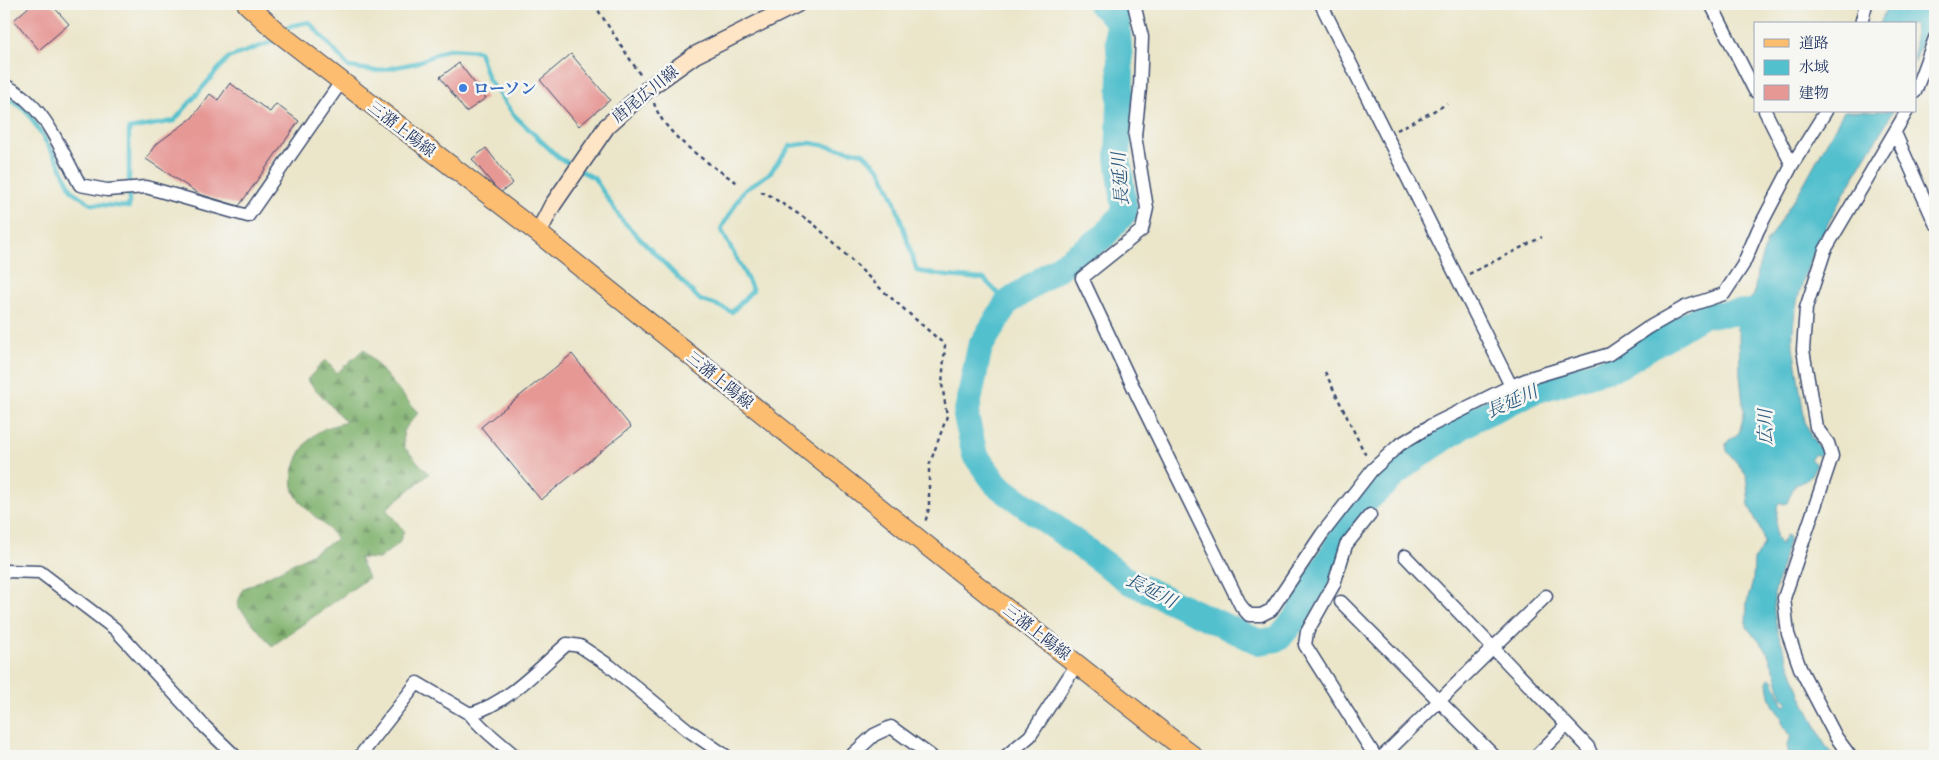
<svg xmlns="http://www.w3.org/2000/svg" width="1939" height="760" viewBox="0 0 1939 760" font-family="'IM FELL French Canon','Noto Serif JP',serif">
<defs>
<pattern id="forest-firs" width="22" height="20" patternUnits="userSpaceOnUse" patternTransform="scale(1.25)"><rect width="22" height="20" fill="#7db06b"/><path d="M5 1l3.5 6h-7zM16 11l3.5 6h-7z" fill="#66905b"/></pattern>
</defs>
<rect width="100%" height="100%" fill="#f6f6f2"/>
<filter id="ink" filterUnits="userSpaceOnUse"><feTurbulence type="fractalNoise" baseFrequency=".02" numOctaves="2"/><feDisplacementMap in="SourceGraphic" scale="10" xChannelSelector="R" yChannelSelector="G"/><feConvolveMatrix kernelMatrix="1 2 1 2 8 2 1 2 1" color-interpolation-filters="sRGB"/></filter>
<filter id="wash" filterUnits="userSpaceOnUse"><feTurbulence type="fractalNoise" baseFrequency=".0096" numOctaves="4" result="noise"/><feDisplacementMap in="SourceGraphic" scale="20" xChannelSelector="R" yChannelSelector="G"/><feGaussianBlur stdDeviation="1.12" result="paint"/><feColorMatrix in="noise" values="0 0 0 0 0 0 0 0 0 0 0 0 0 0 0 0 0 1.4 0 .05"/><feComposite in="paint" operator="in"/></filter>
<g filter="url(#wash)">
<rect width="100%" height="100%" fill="#ebe6ca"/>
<!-- forest -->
<path fill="url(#forest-firs)" stroke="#4c7064" d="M364 349 418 413 403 431 404 447 429 474 386 509 404 531 399 543 379 559 359 558 368 578 272 646 237 605 243 589 304 558 337 539C326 523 309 514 299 500 283 480 299 446 317 433 325 427 337 425 346 422L307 380 325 360 337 373Z"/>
<!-- water -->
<path fill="#53c0cd" stroke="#377896" d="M1888 4H1933L1915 63V24H1880Z
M1844 111H1893C1857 176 1788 269 1793 346L1805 422 1811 437 1823 452 1819 456 1815 454 1810 459 1817 465C1811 474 1807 484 1795 484L1787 503 1784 504 1780 502 1777 506C1778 517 1771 537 1781 544L1786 535 1789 537 1774 595V612L1778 633 1801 696 1825 745 1835 756H1789L1787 745 1791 736 1782 723V717C1772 708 1768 692 1768 679L1770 678 1773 680 1784 705 1785 706 1788 703 1782 697 1776 674 1766 649 1748 629 1746 622 1747 602 1753 580 1754 560 1764 544 1762 534 1749 505 1746 474 1727 451 1726 444 1728 441 1739 433 1744 415 1740 375 1739 333 1736 328 1748 301 1754 295 1757 273 1766 243 1802 187Z"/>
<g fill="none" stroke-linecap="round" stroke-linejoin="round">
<!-- stream -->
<path stroke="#53c0cd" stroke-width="4.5" d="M285 31 290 26 309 22 349 67 377 71 416 63 448 49 479 51 488 79 514 115 558 157 575 167
M4 94 28 113 58 161 72 191 91 204 129 207V129L174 121 228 58 272 42 277 38
M581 171 594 178 621 219 700 300 719 306 732 312 753 290 721 229 743 191 770 173 790 146 811 143 853 151 863 153 880 169 894 199 917 271 947 276 984 279 1007 303"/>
<!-- river -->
<path stroke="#53c0cd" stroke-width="26" d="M1100 4 1117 19 1121 76 1118 158 1125 212 1103 237 1007 303 980 347 966 416 975 455 997 485 1130 582 1259 642 1278 639 1296 618 1358 508 1408 463 1474 419 1534 391 1619 366 1703 315 1764 311"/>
</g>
<g id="blocks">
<!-- building -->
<path fill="#e69895" d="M32 4H51L69 24 39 50 14 20Z
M571 54 610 100 579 126 540 80Z
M459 63 486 98 466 112 440 77Z
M230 83 270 112 276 104 299 121 239 206 199 194 146 159 155 145 192 118 210 94 218 100Z
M486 148 513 183 500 193 472 159Z
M572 354 631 427 541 500 481 427Z"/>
</g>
</g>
<g filter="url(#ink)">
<use href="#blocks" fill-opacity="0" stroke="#3a4a6e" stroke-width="1"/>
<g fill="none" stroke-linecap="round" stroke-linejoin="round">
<defs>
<path id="street" d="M1134 4 1142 37 1140 88 1135 136 1147 208 1142 230 1082 278 1138 397 1241 606 1249 615H1261L1271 610 1322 534 1372 470 1399 445 1430 426 1511 386 1533 377 1610 354 1648 328 1685 307 1724 294 1743 265 1758 230 1792 165 1826 111
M1321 4 1511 386
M1711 4 1755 91
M1861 24 1866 4
M4 85C44 103 60 148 80 185L107 190 146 187 248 216 341 82
M1915 92 1935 38
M1765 111 1792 165
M1895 133 1935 223
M1370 515 1346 545 1334 584 1307 632 1305 645 1375 756
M1405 556 1567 725 1588 747 1592 756
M4 571 40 572 115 629 205 727 235 756
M1341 602 1494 756
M470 714C483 731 500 742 515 756
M360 756 417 683 470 714C508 703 537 670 567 644L580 646 610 666 688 730 726 756
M851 756 874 735 891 727 931 756
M1006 756 1030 736 1077 664
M1383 756 1546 596
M1536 756 1567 725
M1850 756 1836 737 1800 668 1788 634 1784 598 1832 456 1828 443 1816 427 1803 350 1806 308 1825 250 1907 111"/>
<path id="secondary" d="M538 233 552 206 607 126 649 88 695 55 797 4"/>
<path id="primary" d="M247 4 275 30 538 233 921 541 1193 756"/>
</defs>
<!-- street casing -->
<use href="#street" stroke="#3a4a6e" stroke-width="15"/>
<!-- secondary casing -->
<use href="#secondary" stroke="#3a4a6e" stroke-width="19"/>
<!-- primary casing -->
<use href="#primary" stroke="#3a4a6e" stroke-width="21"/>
<!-- path -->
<path stroke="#3a4a6e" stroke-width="2.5" stroke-dasharray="4 4" stroke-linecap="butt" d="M594 4 641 76
M654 103C664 136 711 165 739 184
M1397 130 1447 104
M761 192 767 194 814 224 881 289 945 345 942 384 947 416 929 466V508L925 523
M1469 274 1542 237
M1325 372 1367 458"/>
<!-- street -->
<use href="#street" stroke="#fff" stroke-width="12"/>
<!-- secondary -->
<use href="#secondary" stroke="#fee5c5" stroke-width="16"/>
<!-- primary -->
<use href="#primary" stroke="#fcbd6f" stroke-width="19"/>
</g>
</g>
<!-- markers -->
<circle fill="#3f7fe0" stroke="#f6f6f2" stroke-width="2" cx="463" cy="88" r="5"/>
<g text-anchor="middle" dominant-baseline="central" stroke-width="5" stroke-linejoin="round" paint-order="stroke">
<!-- shop labels -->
<g font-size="16" font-weight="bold" fill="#366cbe" stroke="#f6f6f2" text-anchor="start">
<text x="473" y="88">ローソン</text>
</g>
<!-- street labels -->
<g font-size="16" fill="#1b2f5e" stroke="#f6f6f2">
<text transform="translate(645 94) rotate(-39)">唐尾広川線</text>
<text transform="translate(402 129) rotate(38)">三潴上陽線</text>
<text transform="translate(720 380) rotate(39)">三潴上陽線</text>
<text transform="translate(1037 632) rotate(38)">三潴上陽線</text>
</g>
<!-- water labels -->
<g font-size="18" font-style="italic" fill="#2c5a7f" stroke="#f6f6f2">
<text transform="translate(1121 179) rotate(-94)">長延川</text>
<text transform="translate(1512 402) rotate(-24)">長延川</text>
<text transform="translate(1766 427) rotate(-91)">広川</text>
<text transform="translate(1151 591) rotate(27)">長延川</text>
</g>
</g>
<!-- margin -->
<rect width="1939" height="760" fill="none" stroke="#f6f6f2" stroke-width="20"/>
<!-- legend -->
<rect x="1754" y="22" width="162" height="90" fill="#f6f6f2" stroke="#9ea6b7"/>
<rect x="1764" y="39" width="25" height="8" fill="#fcbd6f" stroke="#9ea6b7"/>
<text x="1799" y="48" font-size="15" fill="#1b2f5e">道路</text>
<rect x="1764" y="60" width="25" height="15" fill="#53c0cd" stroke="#9ea6b7"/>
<text x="1799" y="72" font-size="15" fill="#1b2f5e">水域</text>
<rect x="1764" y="85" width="25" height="15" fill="#e69895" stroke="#9ea6b7"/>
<text x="1799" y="98" font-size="15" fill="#1b2f5e">建物</text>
</svg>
